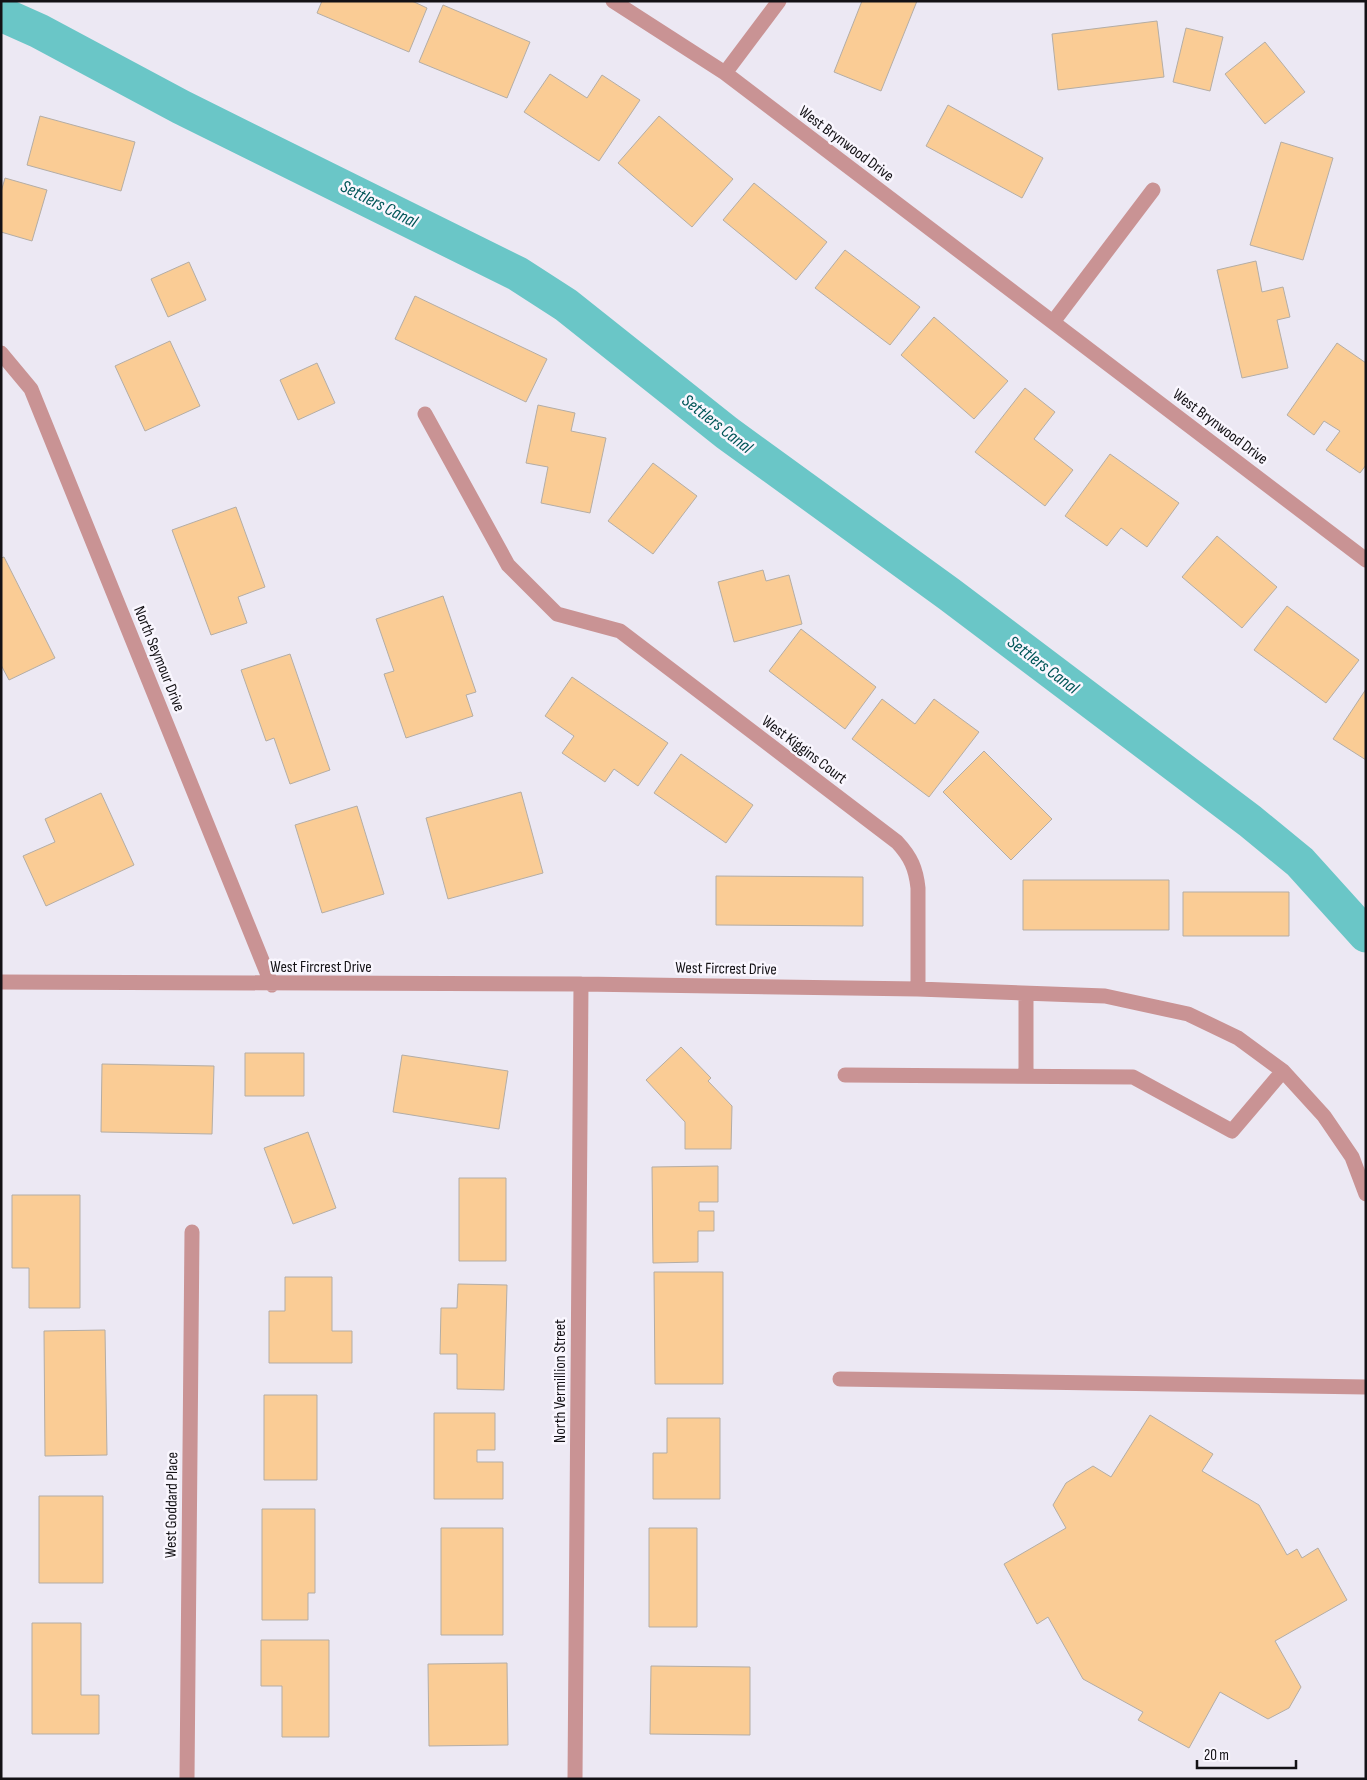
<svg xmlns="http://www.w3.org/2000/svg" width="1367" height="1780" viewBox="0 0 1367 1780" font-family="'Sofia Sans Condensed',sans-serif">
<rect width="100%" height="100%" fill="#ece8f3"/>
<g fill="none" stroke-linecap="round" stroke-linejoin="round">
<!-- canal -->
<path stroke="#6ac6c7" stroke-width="35" d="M1 14 39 31 181 107 518 274 566 305 727 433 949 594 1250 821 1300 862 1366 935"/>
</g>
<!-- building -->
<path fill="#facc95" stroke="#b4ada5" d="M322 1H412L427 8 409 52 317 13Z
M862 1H917L881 91 834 72Z
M443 5 530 42 507 98 419 62Z
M1157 21 1164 77 1058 90 1052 34Z
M1186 28 1223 37 1210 91 1173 82Z
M1265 42 1305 92 1265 124 1225 74Z
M550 74 587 98 602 75 640 100 599 161 524 112Z
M948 105 1043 158 1022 198 926 146Z
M40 116 135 142 121 191 27 165Z
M659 116 733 179 692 227 618 163Z
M1281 142 1333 158 1303 260 1250 245Z
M5 178 47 190 32 241 1 232V192Z
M754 183 827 242 796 280 723 220Z
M845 250 920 307 890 345 815 288Z
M1256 261 1262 292 1283 287 1290 317 1277 320 1288 368 1242 378 1217 270Z
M189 262 206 300 168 317 151 279Z
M415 296 547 359 526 402 395 339Z
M934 317 1008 381 974 419 901 355Z
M170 341 200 406 145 431 115 366Z
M1337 343 1366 363V465L1360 473 1326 450 1340 431 1324 421 1314 435 1287 415Z
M317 363 335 403 298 420 280 380Z
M1025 388 1055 412 1034 439 1073 470 1045 506 975 452Z
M538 405 575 413 571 431 606 438 590 513 541 503 548 467 526 463Z
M1110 454 1179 503 1147 547 1121 528 1107 546 1065 516Z
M653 463 697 496 653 554 608 521Z
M236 507 265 587 238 597 247 623 211 635 172 530Z
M1217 536 1277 587 1242 628 1182 577Z
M4 557 55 658 9 680 1 665V558Z
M763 570 766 581 789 575 802 624 734 642 718 582Z
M443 596 476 692 466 695 473 716 406 738 384 674 394 671 376 619Z
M1287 606 1359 660 1326 703 1254 650Z
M801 629 876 687 845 729 769 671Z
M290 654 330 770 290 784 274 738 266 741 241 670Z
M572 677 668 743 638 786 614 769 605 782 562 753 574 736 545 716Z
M1366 689V760L1333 739Z
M882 699 915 724 934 699 979 732 929 797 852 739Z
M984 751 1052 819 1011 860 943 792Z
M681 754 753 805 726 843 654 793Z
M521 792 543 873 448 899 426 818Z
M101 793 134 865 46 906 23 856 55 842 45 819Z
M357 806 384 894 322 913 295 825Z
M716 876 863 877V926L716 925Z
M1023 880H1169V930H1023Z
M1183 892H1289V936H1183Z
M681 1047 711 1078 708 1081 732 1106 731 1149H685V1122L646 1080Z
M245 1053H304V1096H245Z
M402 1055 508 1071 499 1129 393 1112Z
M102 1064 214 1066 212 1134 101 1132Z
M308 1132 336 1208 293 1224 264 1148Z
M718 1166V1202H699V1211H714V1231H698V1262L653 1263 652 1167Z
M459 1178H506V1261H459Z
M12 1195H80V1308H29V1268H12Z
M654 1272H723V1384H655Z
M285 1277H332V1331H352V1363H269V1311H285Z
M458 1284 507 1285 504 1390 457 1389V1354H440L441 1308H457Z
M105 1330 107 1455 45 1456 44 1331Z
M264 1395H317V1480H264Z
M434 1413H495V1450H477V1462H503V1499H434Z
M1150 1415 1213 1454 1202 1471 1259 1505 1287 1555 1297 1549 1302 1558 1318 1548 1347 1600 1275 1641 1301 1687 1289 1708 1268 1719 1220 1692 1189 1748 1138 1720 1143 1712 1083 1679 1048 1617 1037 1624 1004 1564 1066 1528 1053 1505 1066 1483 1093 1466 1111 1477Z
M667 1418H720V1499H653V1453H667Z
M39 1496H103V1583H39Z
M262 1509H315V1593H308V1620H262Z
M441 1528H503V1635H441Z
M649 1528H697V1627H649Z
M32 1623H81V1695H99V1734H32Z
M261 1640H329V1737H282V1686H261Z
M507 1663 508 1745 429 1746 428 1664Z
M651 1666 750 1667V1735L650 1734Z"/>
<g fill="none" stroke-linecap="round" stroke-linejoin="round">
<!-- minor -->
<path stroke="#c99394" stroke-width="15" d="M613 1 725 73 1366 560
M725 73 779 1
M1053 322 1153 190
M1 353 31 389 272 985
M425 414 508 565 557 614 620 631 897 842C911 857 916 869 918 888V989
M1 982 581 984 918 989 1105 996 1188 1014 1238 1038 1283 1071 1324 1116 1352 1157 1366 1194
M1026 994V1076
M845 1075 1133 1077 1232 1131 1283 1071
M840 1379 1366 1387
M187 1779 192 1232
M575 1779 581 984"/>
</g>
<g text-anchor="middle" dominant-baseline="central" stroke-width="5" stroke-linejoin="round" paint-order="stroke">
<!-- street labels -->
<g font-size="16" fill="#131115" stroke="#f9f6fe">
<text transform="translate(846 144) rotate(37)">West Brynwood Drive</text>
<text transform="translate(1220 427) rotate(37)">West Brynwood Drive</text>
<text transform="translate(159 659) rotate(68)">North Seymour Drive</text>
<text transform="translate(804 750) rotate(37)">West Kiggins Court</text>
<text x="321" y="967">West Fircrest Drive</text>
<text transform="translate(726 969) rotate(1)">West Fircrest Drive</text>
<text transform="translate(560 1381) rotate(-90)">North Vermillion Street</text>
<text transform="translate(172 1505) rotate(-89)">West Goddard Place</text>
</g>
<!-- water labels -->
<g font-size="18" font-style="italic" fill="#005658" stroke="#f9f6fe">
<text transform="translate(379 204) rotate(27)">Settlers Canal</text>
<text transform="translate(717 424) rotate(38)">Settlers Canal</text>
<text transform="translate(1043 665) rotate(37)">Settlers Canal</text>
</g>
</g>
<!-- border -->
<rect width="1367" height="1780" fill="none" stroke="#131115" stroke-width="5"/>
<!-- scale -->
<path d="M1197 1760v8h99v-8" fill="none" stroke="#131115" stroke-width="2.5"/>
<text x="1204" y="1760" font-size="15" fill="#131115" stroke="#f9f6fe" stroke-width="4" paint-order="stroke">20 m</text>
</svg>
